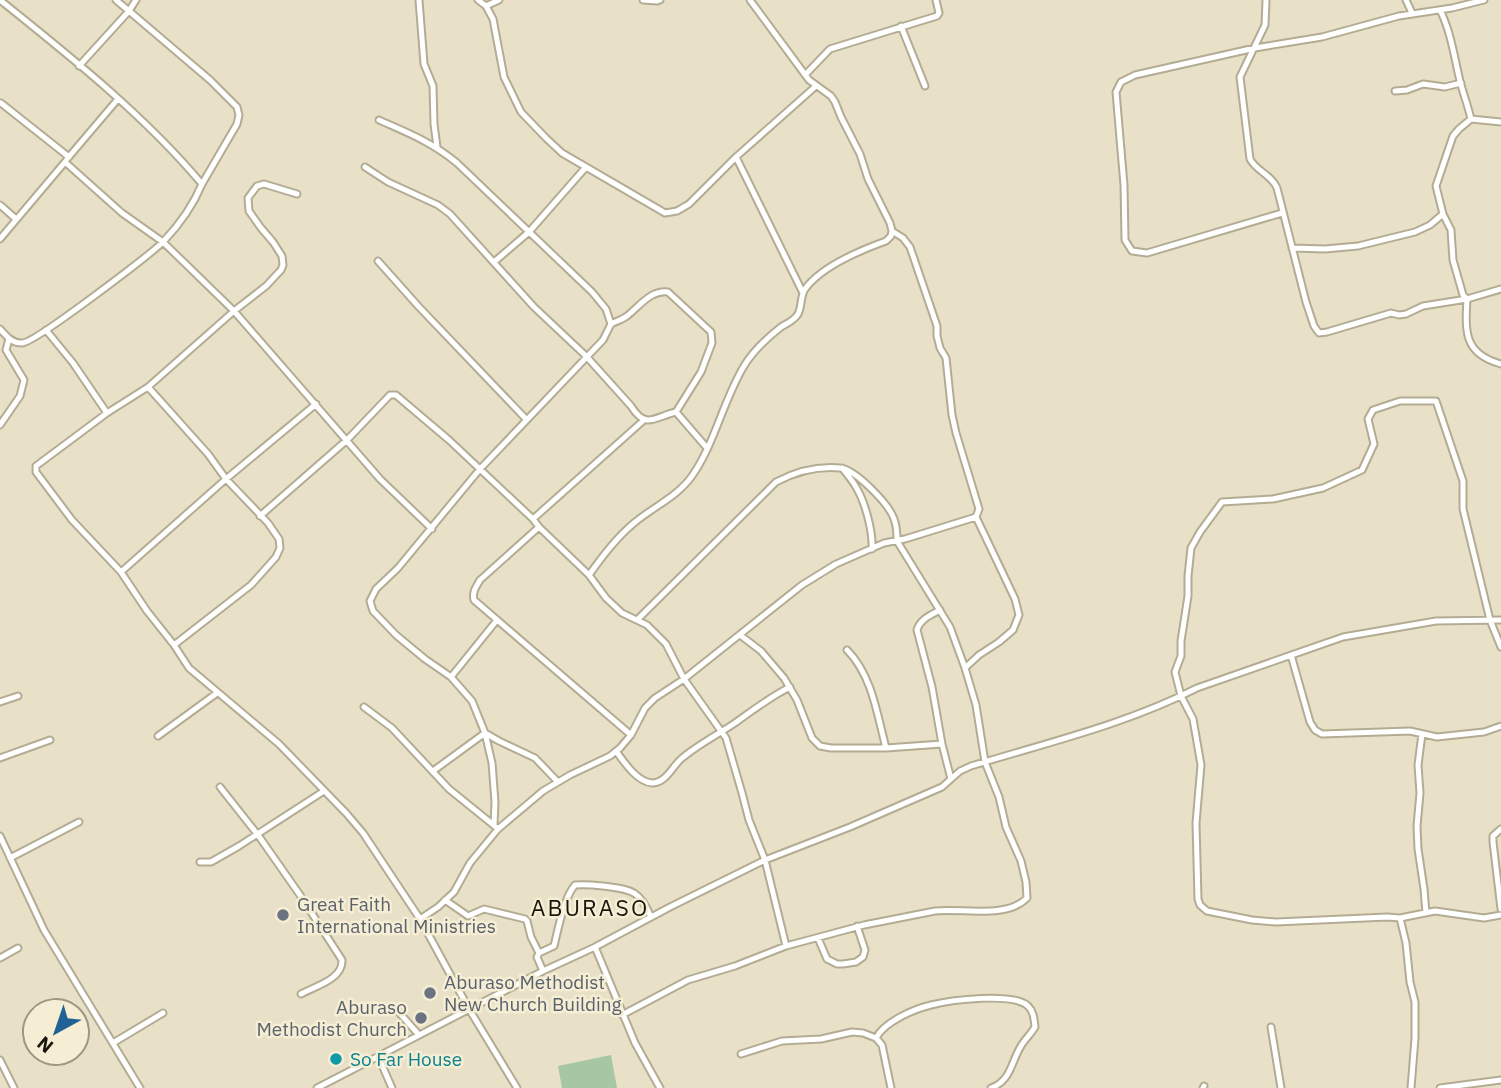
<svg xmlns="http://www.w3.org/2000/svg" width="1501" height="1088" viewBox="0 0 1501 1088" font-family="'IBM Plex Sans',sans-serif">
<rect width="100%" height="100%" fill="#e8e1c7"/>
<!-- green -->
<path fill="#a6c6a4" d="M611 1055 617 1088H562L558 1066Z"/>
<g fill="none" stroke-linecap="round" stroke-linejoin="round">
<defs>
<path id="minor" d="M0 0C71 57 144 115 202 184 193 206 179 225 163 242 148 256 35 343 22 343 12 343 6 336 0 329
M136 0 129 11 210 80 237 107 239 115 237 124 202 184
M419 0 424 64 433 86 434 124 437 147
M478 0 486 6 493 19 504 77 521 112 546 138 562 153 665 213 677 211 689 204 736 157 816 86
M643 0 657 1 660 0
M1266 0 1265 25 1240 77 1250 159C1256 171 1272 175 1277 188L1306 302 1314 326 1319 333 1327 332 1391 313 1399 315 1406 314 1423 306 1467 299C1465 332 1464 354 1501 364
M1406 0 1412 13
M486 6 499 0
M1440 10C1451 32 1454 56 1460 81 1463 93 1468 106 1471 119
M901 26 925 86
M79 66 129 11 116 0
M805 75 830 49 937 16 939 13 936 0
M1395 91 1407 90 1423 84 1445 87 1461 83
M1 103 69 157
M379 120C408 133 432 142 457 163L592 292 606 309 611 324 603 340 480 469 398 568 376 589 370 601 373 611 396 635 425 659 451 677 472 701 485 733 492 763 495 802 494 825
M1501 122 1471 119 1459 129 1453 136 1436 186 1443 214 1451 230 1453 260 1463 295 1467 299 1501 289
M736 157 803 293
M67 159 118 99
M365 167 388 182 438 205 450 214 534 307 586 356 631 406C646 430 654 417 676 412L707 448
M297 194 264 184 257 186 248 198 249 211 261 228 273 242 282 256 283 265 281 270 266 286 234 311 148 387 107 413 36 466V472L72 520 121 572 147 611 174 645 189 668 279 744 346 813 363 833 420 919 469 1009 517 1088
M0 205 16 219
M1282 213 1147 253 1132 251 1125 240 1124 185 1116 92 1121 82 1135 75 1255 48 1322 37 1399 16 1452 8 1484 0
M0 239 65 162 122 213 163 242 234 311 380 479 432 529
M1292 248 1325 249 1358 246 1415 232 1430 225 1443 214
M378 261 419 307 526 419
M494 262 529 232 586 167
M611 324C616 321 622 320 627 316 640 306 650 290 668 292L711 332 712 343 701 372 676 412
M46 330 73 363 107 413
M148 387 208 454 226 479 268 523 279 539 280 548 276 557 251 585 174 645
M0 425 20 396 24 380 6 350 9 339
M842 468C847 474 852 480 856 487 865 502 873 531 872 549
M260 516 347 440 390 395H396L403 401 449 440 533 519 539 527 589 575 606 598 622 613 647 625 666 644 684 679 726 738 742 793 749 820 765 860 786 946
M533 519 644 420
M539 527 480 580C476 587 472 592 474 600L631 735
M121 572 226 479 316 404
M589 575C602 557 616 538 634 523 653 507 677 497 692 476 715 443 723 401 744 366 753 351 767 338 781 327 787 323 794 321 798 314 802 307 800 297 805 289 821 267 861 250 886 241L891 236 892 231 890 223 868 179 860 154 841 117 835 102 831 96 809 80 750 0
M940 610C931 615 920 619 917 630L932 687 942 744
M740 635 761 651 784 678 797 700 812 738 820 746 831 748H886L942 744 951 779
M847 650C872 675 877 714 886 748
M1291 655 1310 722 1315 730 1322 734 1410 731 1437 737 1484 732 1501 726
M965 668 979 655 999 642 1013 630 1019 615 1015 599 976 517
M451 677 497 620
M0 702 18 696
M364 707 392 728 449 789 496 827
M485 733 499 741 535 758 558 782
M1422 734 1418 765 1420 793 1417 826 1418 849 1424 889 1426 913
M158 736 217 693
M616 751C624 762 637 782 652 783 666 783 672 767 681 759 697 745 717 735 735 723 753 710 770 697 790 687
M0 758 50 740
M433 771 485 733
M220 787 258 835 300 895 342 960C343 979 316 986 301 994
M1501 829 1493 836V842L1501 909
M0 836 44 930 140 1088
M10 858 79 822
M200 862H211L239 846 324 791
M445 900 468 916 484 909 525 919 527 921 531 937 539 953
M1400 918 1387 917 1276 922 1252 920 1207 911 1200 905 1198 899 1196 823 1201 765 1193 719 1181 696 1175 672 1181 656V641L1188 596V576L1191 548 1200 532 1222 502 1273 499 1323 488 1362 470 1374 444 1368 419 1373 410 1400 401H1436L1463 481V509L1490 620 1501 647
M420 919 438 907 454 892 470 863 498 829 543 791 570 775 610 756 620 748 631 735 645 708 655 698 684 679 802 585 836 564 884 543 905 539 976 517 979 509 956 433 952 415 946 358 940 348 937 336V326L910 247 903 238 892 231
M818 938 827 959 837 964H843L856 962 863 957 865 950 857 926
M595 947 635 1043 660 1088
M0 958 18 948
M543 971 537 957 539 953 554 946C558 930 564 897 575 885 585 884 594 885 603 886 631 890 639 889 651 917
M396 1009 419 1035
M622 1015 688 980 735 966 786 946 864 925 935 911C962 908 1007 919 1027 898L1026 882 1021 861 1006 827 999 797 985 762 976 705 965 668 950 627 897 541C897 533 897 526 894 519 889 504 855 469 840 468 818 466 795 472 776 482L637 620
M1271 1027 1281 1088
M876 1038C884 1022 914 1009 931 1005 951 1000 1013 992 1028 1006 1034 1012 1034 1019 1035 1027 1031 1034 1025 1039 1021 1046 1011 1062 1011 1081 991 1088
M113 1043 163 1013
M741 1054 782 1041 821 1039 852 1032 863 1033 876 1038 882 1045 891 1088
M378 1056 392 1088
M0 1060 14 1088
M317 1088 543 971 595 947 670 907 765 860 850 827 942 787 960 771 971 766C1046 743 1127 724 1197 688L1343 637 1436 621 1501 620
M1203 1088 1204 1086
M1411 1088 1415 1038V1002L1410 982 1406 943 1400 918 1435 911 1484 918 1501 915
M1440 1088 1501 1080"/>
</defs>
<!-- minor casing -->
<use href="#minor" stroke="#b3ac93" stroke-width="9"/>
<!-- minor -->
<use href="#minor" stroke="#fff" stroke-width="5"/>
</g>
<!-- markers -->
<g fill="#6b7280" stroke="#f5eed4" stroke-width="2.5">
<circle cx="283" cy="915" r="7"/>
<circle cx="430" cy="993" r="7"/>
<circle cx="421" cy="1018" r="7"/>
</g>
<circle fill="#0f9aa8" stroke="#f5eed4" stroke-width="2.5" cx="336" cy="1059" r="7"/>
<g text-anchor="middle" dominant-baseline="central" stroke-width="5" stroke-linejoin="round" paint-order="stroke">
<!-- worship labels -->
<g font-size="19" fill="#5b616d" stroke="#f5eed4" text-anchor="start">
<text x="297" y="904">Great Faith<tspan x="297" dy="22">International Ministries</tspan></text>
<text x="444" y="982">Aburaso Methodist<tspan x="444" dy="22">New Church Building</tspan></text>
<text x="407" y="1007" text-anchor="end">Aburaso<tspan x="407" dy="22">Methodist Church</tspan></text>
</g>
<!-- culture labels -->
<g font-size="19" fill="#0d838f" stroke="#f5eed4" text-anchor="start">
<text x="350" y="1059">So Far House</text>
</g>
<!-- quarter labels -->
<g font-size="23" letter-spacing="2" fill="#18150c" stroke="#f5eed4">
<text x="590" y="907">ABURASO</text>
</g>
</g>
<!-- north arrow -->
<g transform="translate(56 1032) rotate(220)"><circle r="33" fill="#f5eed4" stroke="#9d9784" stroke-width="2"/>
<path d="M0-5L12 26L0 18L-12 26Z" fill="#206196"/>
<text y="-10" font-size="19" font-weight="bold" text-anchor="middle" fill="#18150c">N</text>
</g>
</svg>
